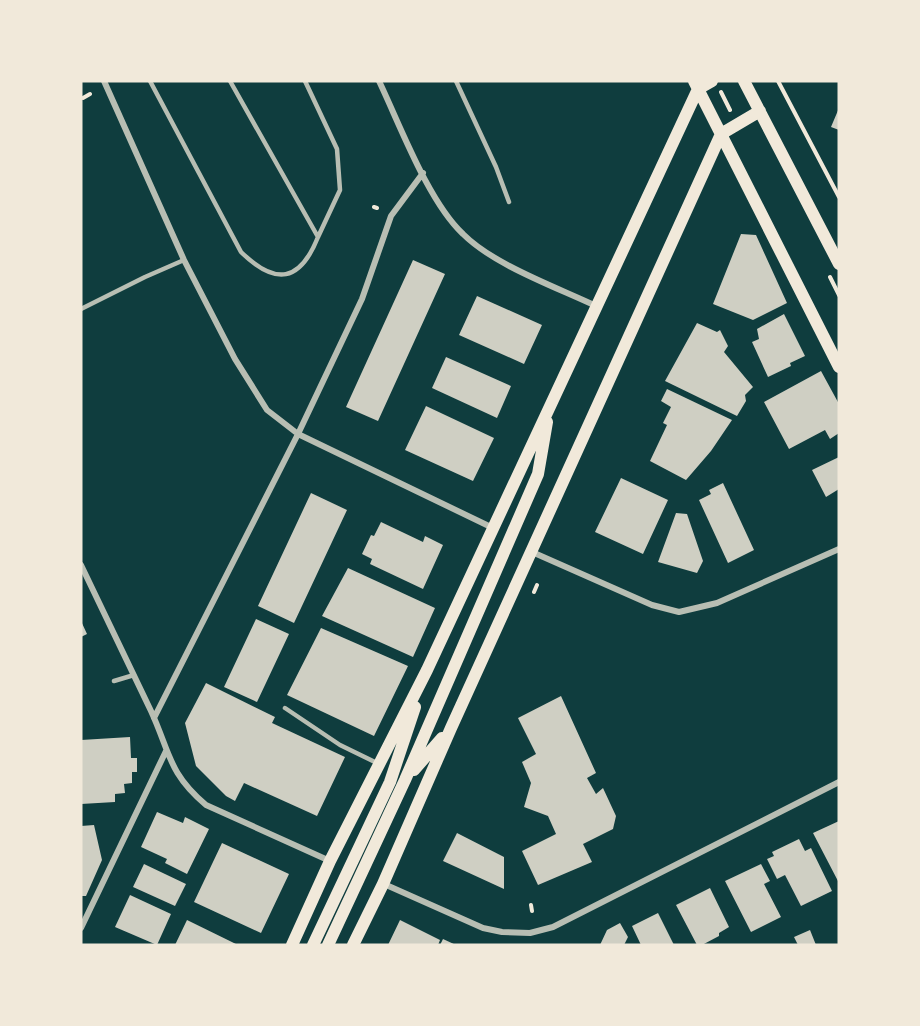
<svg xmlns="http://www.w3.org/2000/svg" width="920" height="1026" viewBox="0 0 920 1026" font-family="'Golos Text',sans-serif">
<rect width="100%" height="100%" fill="#0f3d3e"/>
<!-- building -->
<path fill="#cfcfc3" d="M839 108V130L831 127Z
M741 234 756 235 787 303 753 320 713 304Z
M413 260 445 274 378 421 346 407Z
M477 296 542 325 524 364 459 335Z
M784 314 805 356 790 363 791 366 768 377 752 342 759 339 757 329Z
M697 323 717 332 720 330 728 346 724 352 753 387 745 395 746 401 737 416 665 381Z
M446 357 511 386 497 418 432 388Z
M821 371 839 404V433L830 439 825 430 789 449 764 402Z
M667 389 732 420 711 451 686 480 650 461 667 425 663 423 671 407 661 401Z
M426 406 494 438 473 481 405 450Z
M839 457V489L826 497 812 470Z
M621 478 668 500 643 554 595 532Z
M723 483 754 550 728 563 699 500 711 494 709 490Z
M311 493 347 510 294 623 258 606Z
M676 513 687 514 703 561 697 573 658 562Z
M381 522 423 542 425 536 443 545 423 589 370 564 372 559 362 554 371 535 374 536Z
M348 568 435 608 413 657 322 616Z
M256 619 289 634 257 702 224 687Z
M81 621 87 634 81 637Z
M321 628 408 666 374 736 287 695Z
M206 683 275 717 272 723 345 757 317 816 244 783 235 801 226 796 196 766 185 723Z
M561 696 596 773 587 778 596 794 603 788 616 816 613 829 583 844 592 862 538 885 522 851 556 834 548 816 524 807 531 783 522 762 536 754 518 718Z
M130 737 131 758H137V772H132V783L124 784 125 793 115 794V802L81 804V740Z
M157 812 183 823 185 817 209 829 187 874 165 863 167 859 141 847Z
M839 821V883L813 833Z
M94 825 102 860 86 896H81V826Z
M457 833 504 857V889L443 861Z
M799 839 805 851 811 848 832 891 801 906 785 875 777 879 767 859 774 856 772 852Z
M222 843 289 874 261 933 194 902Z
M144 864 186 884 175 906 133 887Z
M761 864 770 881 764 884 781 917 751 932 725 881Z
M710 888 729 927 719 933V936L702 945H697L676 905Z
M130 895 171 914 157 945 115 927Z
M658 913 674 945H641L632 926Z
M187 920 238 945H175Z
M400 920 440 940 438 945H388Z
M620 923 628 937 624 945H600L607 930Z
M810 930 816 945H798L794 937Z
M443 939 456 945H440Z"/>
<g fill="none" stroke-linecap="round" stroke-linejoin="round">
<!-- path -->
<path stroke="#f1e9da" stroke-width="4" d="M778 81 839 197
M721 92 730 110
M83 98 90 94
M374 207 377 208
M830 277 839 295
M534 592 537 585
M531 905 532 911"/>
<!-- service -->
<path stroke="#b8beb3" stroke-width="4.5" d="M150 81 241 252C276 286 300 282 318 237L230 81
M305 81 337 149 340 190 318 237
M456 81 496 167 509 202
M81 309 145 277 184 260
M114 681 134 675
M285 708 340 745 377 763"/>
<!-- minor -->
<path stroke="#b8beb3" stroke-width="6" d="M104 81 184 260 235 359 267 410 298 434 493 528
M379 81C400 125 428 201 463 234 494 265 556 287 596 306
M532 552 652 605 679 612 717 603 839 549
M81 565C104 613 127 662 151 711 170 752 168 773 206 805L330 861
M154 718 298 434 362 299 391 216 423 173
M384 884 483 928 502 932 530 933 553 927 839 782
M81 928 166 751"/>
<!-- secondary -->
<path stroke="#f1e9da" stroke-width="12" d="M694 81 839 367
M744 81 839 264
M414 770 442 738
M292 945 330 861 427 670 698 89 712 81
M313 945 390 782 415 707
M328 945 405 780 538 474 547 422
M353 945 383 884 451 728 721 134 760 111"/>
</g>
<!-- border -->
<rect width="920" height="1026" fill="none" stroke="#f1e9da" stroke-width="165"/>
</svg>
